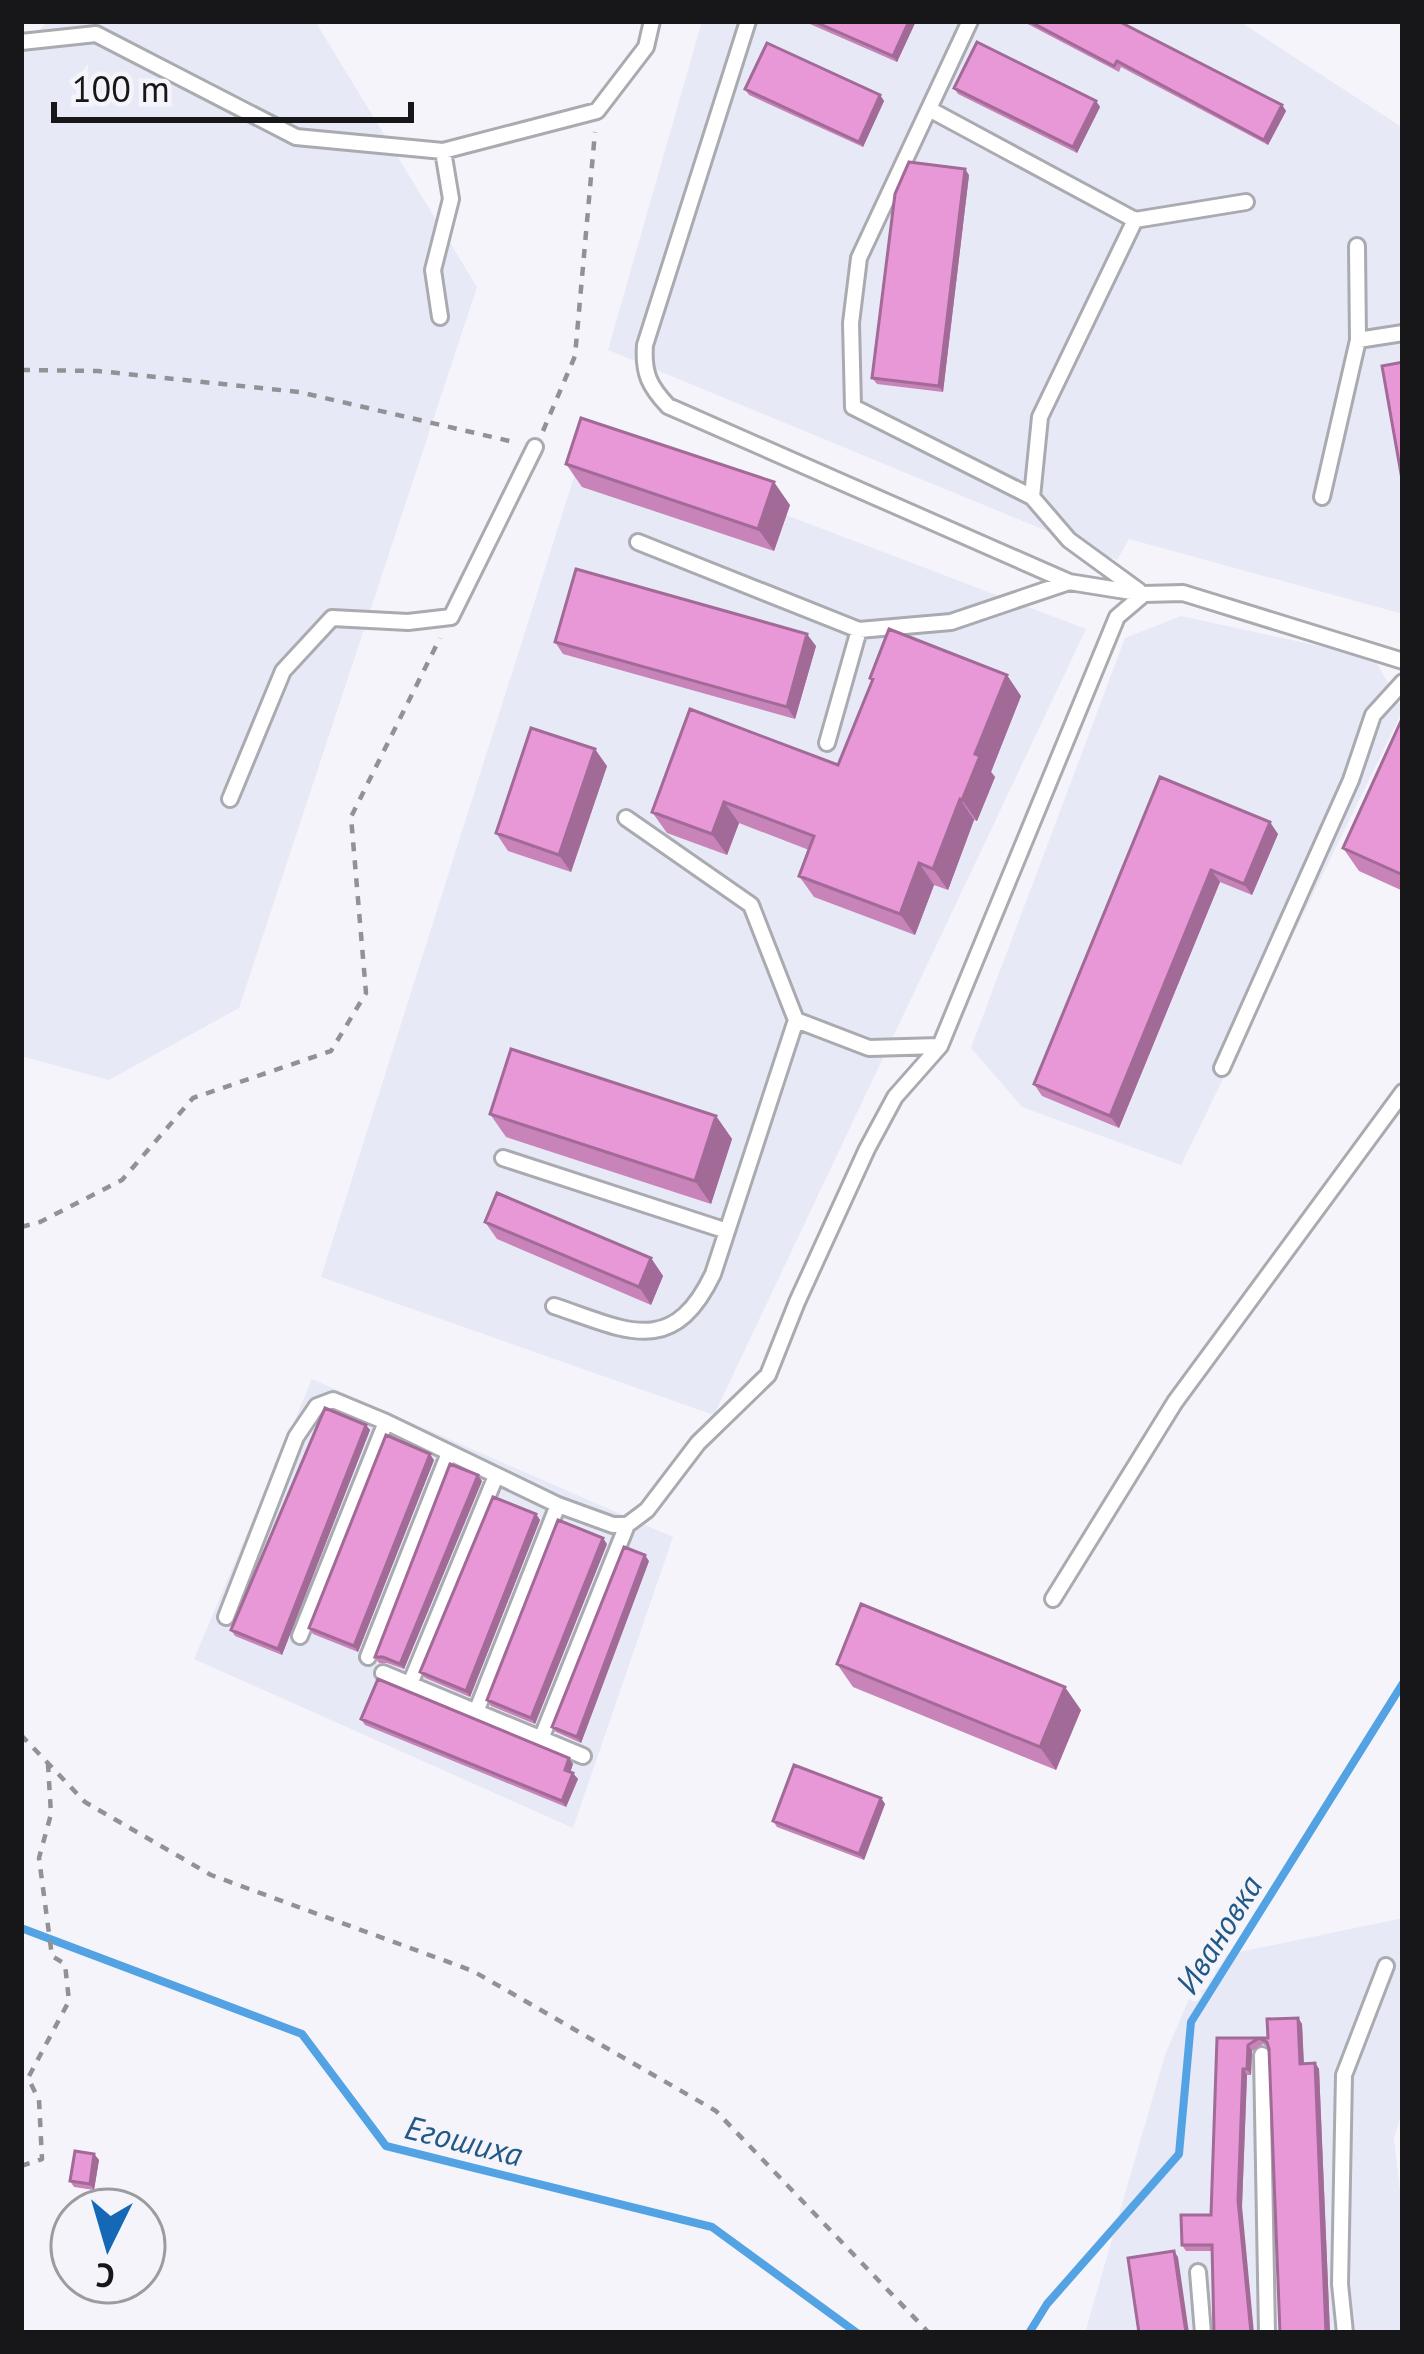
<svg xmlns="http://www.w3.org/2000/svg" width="1424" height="2354" viewBox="0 0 1424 2354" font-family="'PT Sans',sans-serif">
<rect width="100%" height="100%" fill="#f4f4fa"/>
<!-- built -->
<path fill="#e7e9f6" d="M47 21H315L477 287 239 1008 109 1080 21 1056V52Z
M702 21H1239L1403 128V614L1129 539 1117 560 608 350Z
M586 439 1086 629 714 1415 321 1277Z
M1181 616 1374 658 1403 710 1181 1165 1022 1107 971 1048 1125 638Z
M312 1379 673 1537 573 1828 194 1659Z
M1403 1918V2108L1394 2138 1403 2220V2333H1085L1165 2055 1206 1959Z"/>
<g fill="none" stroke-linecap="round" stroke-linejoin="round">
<!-- stream -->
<path stroke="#53a2e3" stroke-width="8" d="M21 1928 302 2034 386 2146 712 2227 857 2333
M1029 2333 1047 2304 1179 2154 1191 2022 1403 1683"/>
<defs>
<path id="lane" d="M748 21 645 345C643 373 649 386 668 406L1069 582
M970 21 859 258 851 323 853 407 1032 497 1069 540 1139 591
M21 42 96 34 296 137 443 151 597 111 646 47 652 21
M929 109 1135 220
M440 317 433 270 451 199 443 151
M1358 340 1403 333
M1032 497 1040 417 1135 220 1246 202
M1322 497 1358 340 1357 246
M638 542 859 630 951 622 1069 582 1144 594 1183 593 1403 661
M827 743 859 630
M230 799 283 671 332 618 408 622 451 617 535 447
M626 818 751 905 796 1020 869 1048 940 1046
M1222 1068 1351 780 1373 715 1403 682
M503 1158 727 1231
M554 1306C624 1329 672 1360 713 1274L796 1020
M1053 1599 1175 1402 1403 1092
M226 1617 296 1437 317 1406 333 1400 386 1422 558 1505 613 1525H627L647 1510 698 1443 768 1375 797 1302 867 1149 895 1097 940 1046 1117 617 1144 594
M300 1636 386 1422
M368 1657 449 1453
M383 1673 583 1756
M410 1684 496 1476
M476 1712 558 1505
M541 1739 627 1525
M1262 2055 1267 2333
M1198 2272 1203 2333
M1345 2333 1340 2284 1344 2075 1386 1966"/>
</defs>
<!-- lane casing -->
<use href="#lane" stroke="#aaabb0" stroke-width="20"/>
<!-- path -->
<path stroke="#919196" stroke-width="4.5" stroke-dasharray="9 9" stroke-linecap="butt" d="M21 370 98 371 299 392 518 443
M543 431 575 356 595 132
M21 1227 40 1222 122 1180 193 1098 331 1051 366 993 351 817 440 638
M21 1735 85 1802 211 1875 473 1971 716 2111 929 2333
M21 2166 42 2159 39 2100 28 2078 69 2001 65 1964 52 1956 39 1858 51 1814 48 1764"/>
<!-- lane -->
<use href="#lane" stroke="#fff" stroke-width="14"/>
</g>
<!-- wall -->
<path fill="#c883b9" d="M803 21H916L897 62Z
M1022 21H1118L1282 105 1286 111 1268 145 1121 67 1119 72Z
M954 88 1096 101 1100 107 1077 153 958 94Z
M745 89 880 95 884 101 863 147 749 95Z
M969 175 943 392 877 384 872 378Z
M566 464 790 505 774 551 582 487Z
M555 642 816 646 795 719 563 654Z
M870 678 1021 696 991 772 995 777 977 821 974 820 948 890 934 885 915 935 814 897 799 876 809 850 739 823 727 855 667 833 652 812 838 765 872 682Z
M1403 722V891L1359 871 1343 848Z
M607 766 571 872 508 851 496 833Z
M1160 777 1278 834 1252 895 1220 882 1119 1128 1042 1096 1034 1084Z
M490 1114 716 1116 732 1139 711 1204 506 1137Z
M485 1222 651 1258 663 1276 651 1305 497 1239Z
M366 1425 370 1430 282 1655 235 1636 231 1630Z
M434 1460 358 1652 313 1634 309 1628Z
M482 1481 404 1669 387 1663H379L375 1657Z
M536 1514 540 1520 470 1697 425 1678 420 1672Z
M607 1544 535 1724 491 1706 487 1700Z
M649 1561 581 1743 556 1732 552 1727Z
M837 1664 1081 1710 1056 1770 853 1687Z
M361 1719 573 1764 570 1772 578 1779 566 1807 365 1725Z
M881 1798 885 1804 864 1860 777 1827 773 1821Z
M1298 2018 1302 2024 1304 2064 1315 2063 1319 2069 1330 2333 1268 2047 1263 2044 1252 2051 1251 2075H1247L1242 2206 1212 2251H1186L1182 2245 1211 2215 1217 2038H1268Z
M94 2154 99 2160 94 2190 74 2187 70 2181Z"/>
<!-- shaded-wall -->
<path fill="#a26a96" d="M909 21H916L897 62 893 56Z
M880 95 884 101 863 147 859 142Z
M1096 101 1100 107 1077 153 1073 147Z
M1282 105 1286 111 1268 145 1264 140Z
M965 169 969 175 943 392 939 386Z
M774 482 790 505 774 551 758 529Z
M807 634 816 646 795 719 787 707Z
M1007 675 1021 696 991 772 995 777 977 821 962 800 975 754Z
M595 749 607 766 571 872 559 855Z
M960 799 974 820 948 890 933 869Z
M724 802 739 823 727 855 712 834Z
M1270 822 1278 834 1252 895 1244 884Z
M919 863 934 885 915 935 900 914Z
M1211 870 1220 882 1119 1128 1110 1116Z
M716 1116 732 1139 711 1204 695 1181Z
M651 1258 663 1276 651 1305 639 1287Z
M366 1425 370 1430 282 1655 278 1649Z
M430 1454 434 1460 358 1652 354 1646Z
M478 1475 482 1481 404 1669 400 1664Z
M536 1514 540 1520 470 1697 466 1691Z
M603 1538 607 1544 535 1724 531 1718Z
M645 1555 649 1561 581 1743 577 1737Z
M1065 1687 1081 1710 1056 1770 1040 1747Z
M569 1758 573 1764 569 1776 565 1770Z
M573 1773 578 1779 566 1807 562 1801Z
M881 1798 885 1804 864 1860 859 1854Z
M1298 2018 1302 2024 1304 2069 1300 2064Z
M1248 2045 1252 2051 1251 2075 1247 2069Z
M1315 2063 1319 2069 1330 2333H1326Z
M1243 2069 1247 2075 1242 2206 1254 2333H1251L1238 2200Z
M94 2154 99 2160 94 2190 90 2184Z
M1174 2251 1178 2257 1189 2333H1186Z"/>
<!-- building -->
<path fill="#e898d7" stroke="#a26a96" stroke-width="3" d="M813 21H909L893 56Z
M1029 21H1118L1282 105 1264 140 1117 61 1114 66Z
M977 42 1096 101 1073 147 954 88Z
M767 43 880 95 859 142 745 89Z
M909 162 965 169 939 386 872 378 895 194Z
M1403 362V485L1382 366Z
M581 418 774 482 758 529 566 464Z
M576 569 807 634 787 707 555 642Z
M889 629 1007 675 975 754 980 756 962 800 960 799 933 869 919 863 900 914 799 876 814 836 724 802 712 834 652 812 690 709 838 765 873 679 870 678Z
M1401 721 1403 722V869L1401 874 1343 848Z
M531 728 595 749 559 855 496 833Z
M1160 777 1270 822 1244 884 1211 870 1110 1116 1034 1084Z
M511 1049 716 1116 695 1181 490 1114Z
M497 1193 651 1258 639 1287 485 1222Z
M325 1408 366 1425 278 1649 231 1630Z
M386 1435 430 1454 354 1646 309 1628Z
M450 1464 478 1475 400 1664 383 1657H375Z
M493 1497 536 1514 466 1691 420 1672Z
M558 1520 603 1538 531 1718 487 1700Z
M624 1547 645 1555 577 1737 552 1727Z
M861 1604 1065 1687 1040 1747 837 1664Z
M378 1679 569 1758 565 1770 573 1773 562 1801 361 1719Z
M794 1765 881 1798 859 1854 773 1821Z
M1298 2018 1300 2064 1315 2063 1326 2333H1280L1269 2049 1267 2042 1259 2038 1248 2045 1247 2069H1243L1238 2200 1251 2333H1214L1212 2245H1182L1181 2215H1211L1217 2038H1268L1267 2019Z
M75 2151 94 2154 90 2184 70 2181Z
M1174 2251 1186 2333H1139L1128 2258Z"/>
<g text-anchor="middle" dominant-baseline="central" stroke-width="12" stroke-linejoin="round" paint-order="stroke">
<!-- water labels -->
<g font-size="33" font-style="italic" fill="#215885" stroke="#f4f4fa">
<text transform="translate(1218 1934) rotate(-58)">Ивановка</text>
<text transform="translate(464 2140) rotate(14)">Егошиха</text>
</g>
</g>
<!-- border -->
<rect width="1424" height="2354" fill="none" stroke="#171719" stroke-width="48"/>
<!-- north arrow -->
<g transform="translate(108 2246) rotate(185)"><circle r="57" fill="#f4f4fa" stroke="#9c9ca0" stroke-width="3"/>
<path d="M0-9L21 45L0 30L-21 45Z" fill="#1468b6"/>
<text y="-18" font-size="33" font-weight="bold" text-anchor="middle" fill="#171719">С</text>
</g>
<!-- scale -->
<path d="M54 102v18h357v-18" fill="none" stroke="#171719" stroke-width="6"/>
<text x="72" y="102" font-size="36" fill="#171719" stroke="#f4f4fa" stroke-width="9" paint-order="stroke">100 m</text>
</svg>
